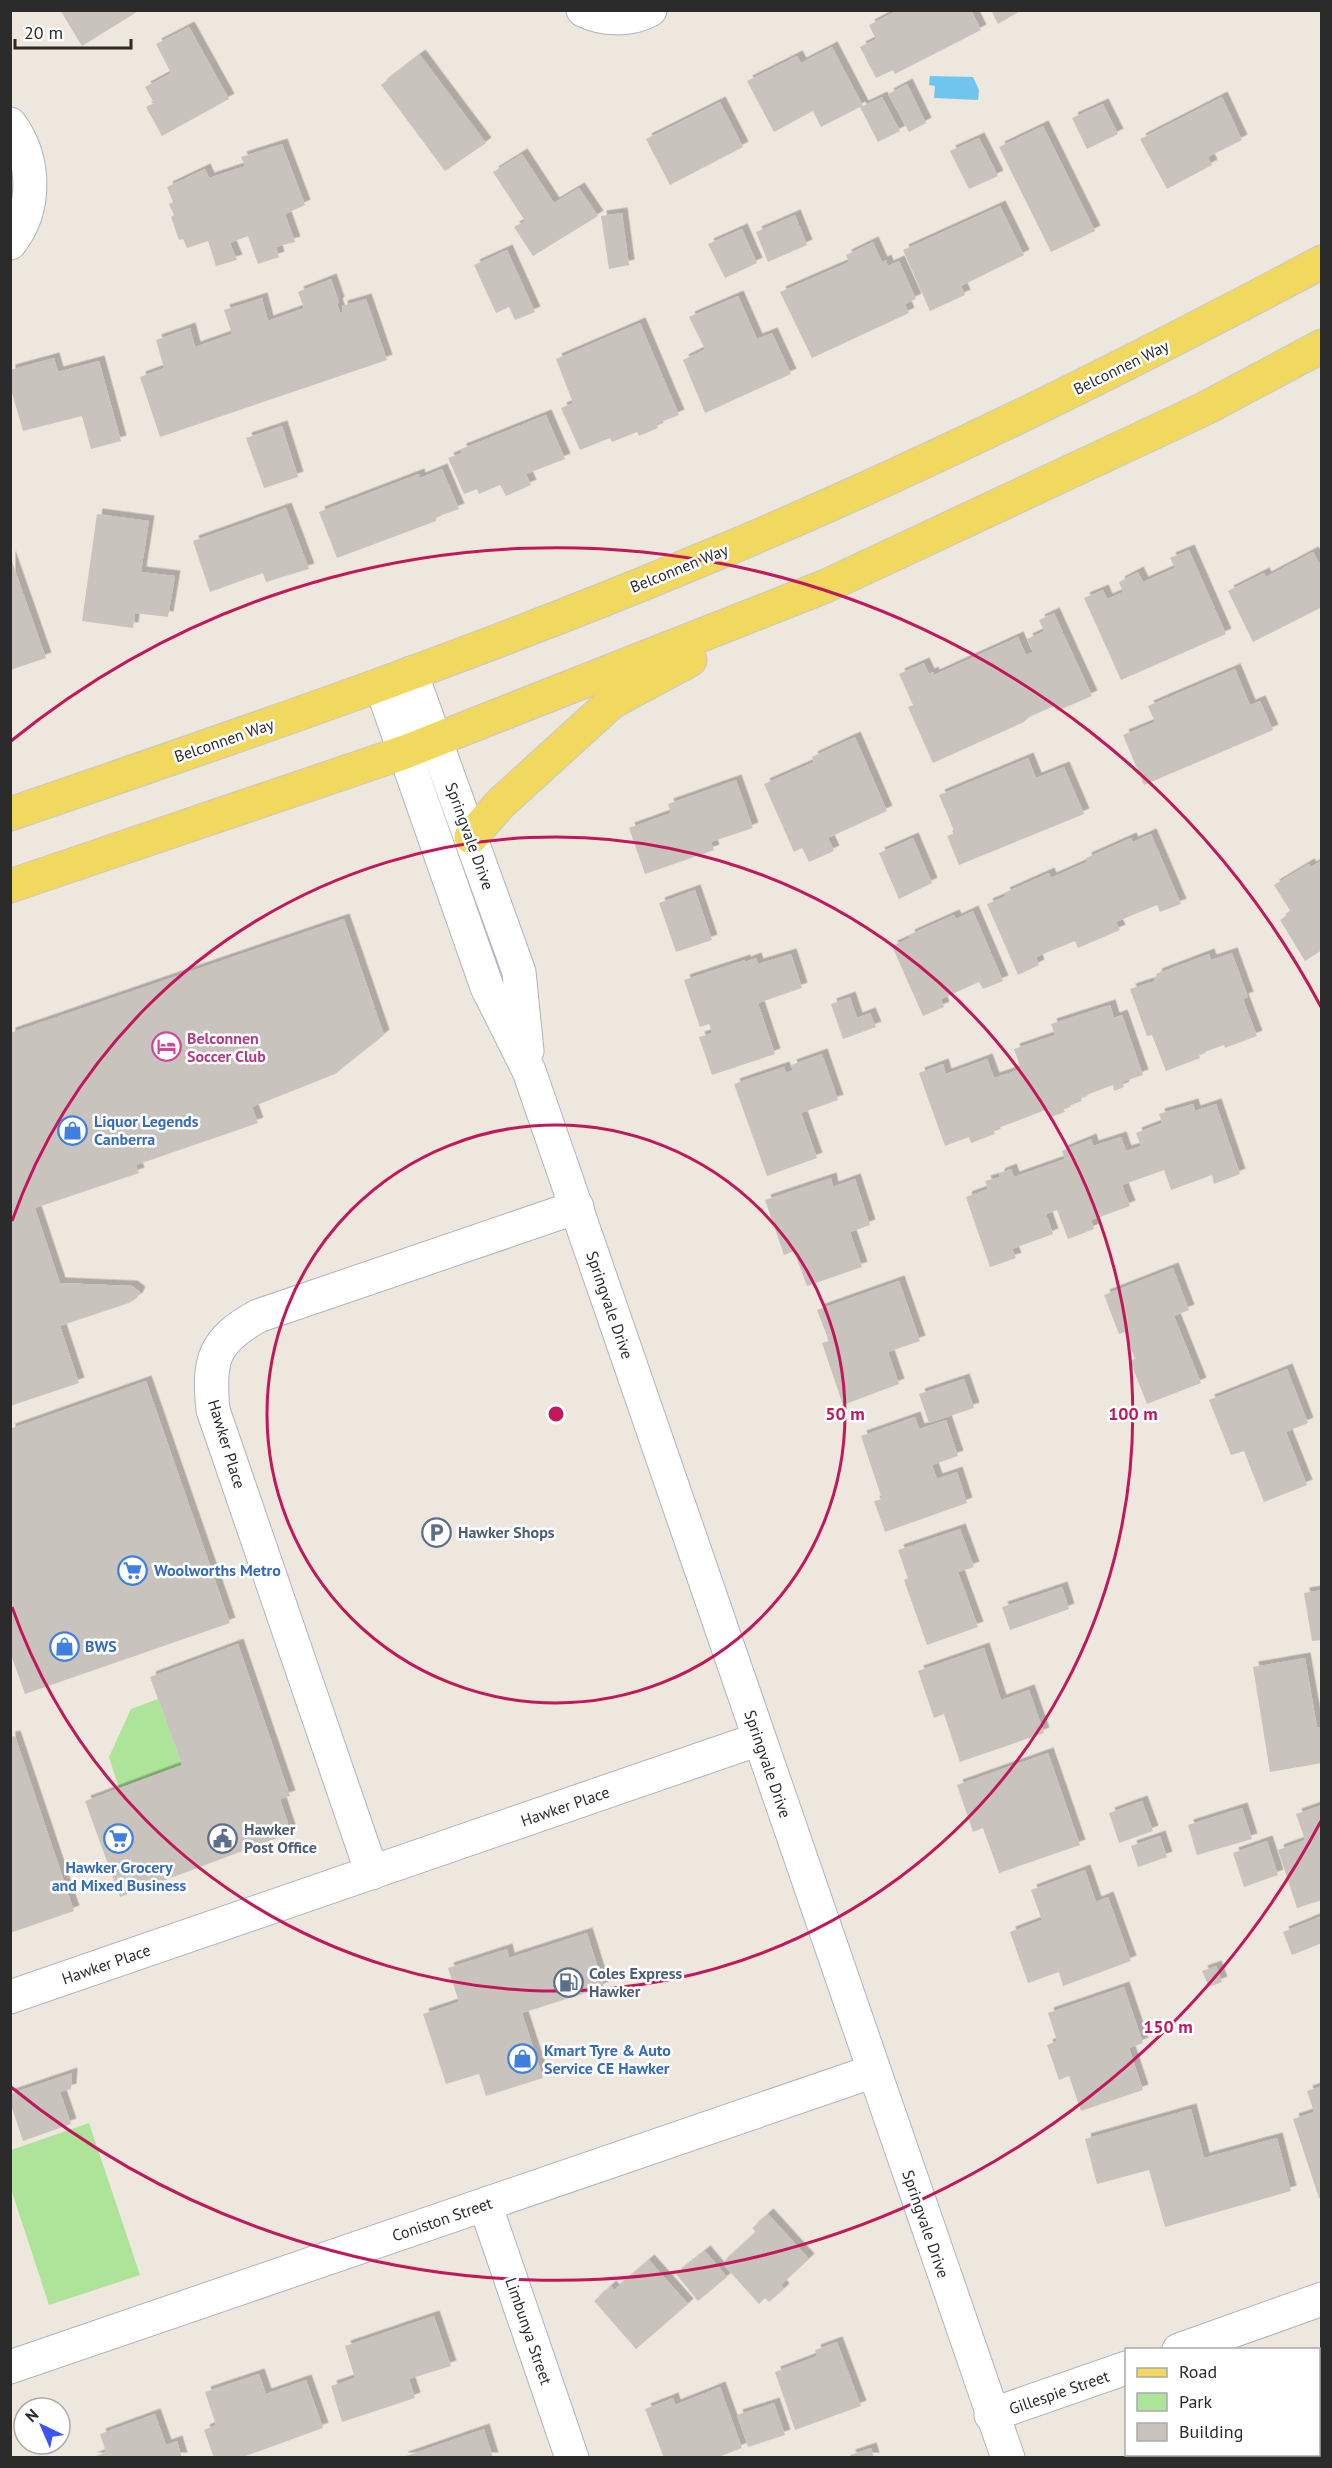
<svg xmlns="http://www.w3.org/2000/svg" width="1332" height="2468" viewBox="0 0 1332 2468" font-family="'PT Sans',sans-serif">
<defs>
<filter id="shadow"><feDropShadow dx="5.5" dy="-5.5" stdDeviation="0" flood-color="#0004"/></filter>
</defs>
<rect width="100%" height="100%" fill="#ede7dd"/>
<!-- green -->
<path fill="#aee39a" d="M158 1699 182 1765 119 1788 109 1757 131 1709Z
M89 2123 140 2275 49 2305 11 2189V2150Z"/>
<!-- water -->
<path fill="#70c5ef" d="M930 76 973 77 979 90 978 100 934 98 935 86 929 85Z"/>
<!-- building -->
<path fill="#c8c4bd" filter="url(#shadow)" d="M60 10H140L82 46Z
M898 10H971L981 30 895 74 893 70 876 78 860 47 876 39 869 25Z
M991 10H1022L998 24Z
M189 27 229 99 162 136 146 107 154 103 145 87 171 73 156 44Z
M832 47 863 106 882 97 900 131 878 142 860 107 821 127 813 111 774 132 747 81 797 56 801 63Z
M420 55 486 143 445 171 381 85Z
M907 84 926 123 909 132 888 94Z
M1222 97 1242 140 1208 157 1212 165 1167 189 1140 139Z
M720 102 743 147 670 185 646 139Z
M1103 104 1118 134 1087 149 1072 118Z
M1043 126 1095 231 1051 252 999 147Z
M979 138 998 176 969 189 950 151Z
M282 144 305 205 285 214 295 242 276 247 279 257 258 264 248 236 230 243 237 260 216 266 208 241 187 248 183 239 179 240 171 217 174 215 169 204 173 202 167 187 205 169 209 178 245 166 241 157Z
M522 154 554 203 579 188 598 216 533 256 514 227 525 221 493 172Z
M1000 206 1024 255 961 286 965 295 930 311 903 250Z
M622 213 629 265 609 269 601 216Z
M795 215 807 245 768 262 756 232Z
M742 229 757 263 725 278 708 244Z
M873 242 882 262 886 260 888 266 899 261 916 299 905 304 909 313 812 358 780 292 849 262 846 255Z
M507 250 535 312 515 320 509 307 496 313 474 265Z
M331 279 339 302 337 304 340 312H343L342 306 366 299 387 360 160 437 140 377 164 368 156 340 190 328 195 347 232 334 224 310 262 298 268 321 304 308 298 292Z
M738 296 757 339 772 333 791 374 705 413 683 360 705 349 689 317Z
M640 323 679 415 656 424 658 428 639 436 637 432 612 442 610 438 580 450 561 408 573 403 556 359Z
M54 358 58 372 99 361 121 441 91 449 82 416 23 431 10 386V370Z
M546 415 565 459 526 474 531 485 506 496 500 485 479 494 477 489 464 494 448 458 462 453 461 449Z
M282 426 298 477 264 488 246 438Z
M442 469 459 509 436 517V521L337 558 319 512 419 474 420 478Z
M286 508 309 569 266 582 263 573 210 592 193 541Z
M97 514 149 521 141 572 175 576 168 617 135 613 133 628 82 621Z
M1189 550 1226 634 1121 680 1084 598 1103 590 1107 599 1123 592 1119 582 1138 572 1143 582 1175 568 1170 558Z
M1313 552 1322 568V607L1253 642 1228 591 1264 573 1266 577Z
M10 556 46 658 10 670Z
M1054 613 1092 696 1057 711 1054 706 1029 717 1024 722 933 763 908 707 913 705 899 674 924 663 929 674 933 672 934 675 1018 637 1026 655 1033 652 1027 639 1044 631 1039 620Z
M1235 669 1250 705 1260 701 1273 730 1144 785 1123 735 1155 722 1148 706Z
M855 737 887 811 828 838 834 851 809 862 802 848 794 852 764 784 814 762 812 757Z
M1028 758 1036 778 1064 767 1084 814 959 865 947 836 955 833 939 795Z
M736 780 753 828 711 842 714 850 645 874 629 828 671 813 668 804Z
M1151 834 1181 904 1160 912 1157 905 1116 922 1120 930 1078 948 1075 941 1036 957 1039 965 1018 975 987 904 1006 896 1004 893 1049 873 1051 878 1087 862 1086 858 1131 838 1133 842Z
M913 838 932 883 899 899 879 853Z
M1322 860V950L1305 961 1280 920 1291 912 1274 885 1309 864 1311 867Z
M695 890 712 940 676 952 659 903Z
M973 911 1003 981 983 989 979 982 941 999 944 1007 923 1016 892 946 910 938 909 935 954 915 956 919Z
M344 919 384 1035 335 1074 252 1107 258 1123 136 1165 139 1173 35 1208 60 1283 132 1286 140 1292 137 1298 129 1303 60 1326 79 1383 10 1406V1033Z
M1232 953 1248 997 1243 999 1257 1036 1225 1048 1224 1045 1199 1054 1200 1058 1166 1071 1152 1035 1147 1036 1130 989 1155 981 1154 978 1157 976 1156 974 1209 954 1211 960Z
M791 954 802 988 758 1003 775 1054 712 1075 699 1037 712 1033 709 1024 700 1027 684 980 745 960V962L756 958 758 964Z
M850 997 857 1018 870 1013 876 1027 843 1039 831 1004Z
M1110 1005 1114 1018 1122 1015 1143 1075 1122 1082 1124 1087 1114 1091 1113 1085 1081 1097 1082 1101 1063 1108 1065 1112 1051 1117 1048 1109 993 1130 995 1134 971 1143 969 1137 945 1146 919 1073 943 1064 946 1074 987 1059 994 1078 1021 1069 1014 1049 1055 1035 1051 1024Z
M822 1054 838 1100 801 1113 817 1158 767 1176 734 1084 784 1067 786 1073 793 1070 791 1065Z
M1193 1104 1195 1111 1216 1104 1240 1174 1214 1184 1212 1175 1171 1190 1164 1170 1122 1185 1130 1206 1091 1220 1094 1229 1068 1239 1057 1210 1046 1214 1053 1234 1012 1249 1016 1258 990 1267 966 1197 988 1189 985 1181 999 1177V1174L1011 1169 1014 1177 1065 1159 1062 1151 1091 1139 1093 1146 1121 1137 1126 1151 1141 1146 1136 1133 1162 1123 1159 1114Z
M831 1178 833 1187 855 1179 870 1225 850 1232 862 1267 807 1286 794 1251 784 1255 765 1200Z
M1173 1268 1189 1310 1174 1316 1201 1383 1147 1404 1130 1361 1135 1359 1125 1332 1119 1334 1104 1295Z
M899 1281 920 1341 888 1352 899 1384 843 1405 822 1343 829 1341 817 1310Z
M1287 1369 1308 1423 1286 1432 1307 1485 1264 1502 1244 1451 1231 1455 1209 1400Z
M964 1379 974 1408 929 1423 919 1394Z
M146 1381 230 1623 25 1694 10 1652V1429Z
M915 1417 919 1429 946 1420 958 1456 932 1465 937 1479 957 1472 967 1503 885 1532 874 1501 882 1499 861 1436Z
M960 1529 974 1567 958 1572 978 1627 927 1645 904 1580 908 1578 898 1550Z
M1062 1587 1069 1609 1010 1630 1002 1607Z
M1322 1590V1640L1312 1641 1304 1593Z
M238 1644 290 1796 280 1799 291 1833 120 1897 85 1801 182 1765 150 1677Z
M984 1648 1001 1700 1029 1690 1044 1733 960 1762 944 1714 934 1718 918 1671Z
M1305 1658 1317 1727H1322V1763L1270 1772 1253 1667Z
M15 1736 74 1911 10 1933V1737Z
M1048 1753 1080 1845 999 1873 983 1828 973 1832 957 1785Z
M1142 1801 1153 1831 1119 1843 1109 1813Z
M1322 1805V1900L1297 1908 1278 1850 1305 1840 1296 1814Z
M1242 1808 1252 1839 1197 1855 1188 1825Z
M1160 1836 1167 1857 1138 1867 1131 1846Z
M1267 1841 1278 1875 1244 1887 1233 1853Z
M1085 1870 1096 1902 1108 1897 1131 1961 1063 1986 1059 1972 1028 1983 1010 1932 1042 1920 1031 1890Z
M1322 1916V1943L1292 1955 1283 1932Z
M587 1933 604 1987 522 2013 543 2078 486 2096 479 2074 446 2084 423 2014 459 2002 448 1968 507 1949 509 1958Z
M1216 1966 1222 1982 1209 1987 1202 1971Z
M1124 1987 1143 2043 1129 2048 1143 2090 1081 2111 1069 2076 1059 2080 1047 2045 1057 2041 1048 2013Z
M72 2073 71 2089 60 2092 71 2124 23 2141 12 2108 10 2109V2094Z
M1322 2086V2197L1319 2198 1293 2119 1314 2112 1307 2091Z
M1191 2109 1204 2158 1277 2138 1291 2191 1165 2227 1149 2170 1097 2184 1085 2139Z
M768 2214 809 2259 781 2285 784 2289 769 2302 765 2298 759 2304 722 2263 756 2232 752 2228Z
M705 2251 727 2277 698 2301 676 2274Z
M649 2260 688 2304 636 2349 594 2301 611 2286 614 2290Z
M434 2316 451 2366 409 2379 415 2398 342 2422 331 2386 355 2378 345 2346Z
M837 2342 861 2406 795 2430 775 2372 817 2356 815 2350Z
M259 2374 266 2394 306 2380 323 2428 240 2458H214L204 2430 216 2425 205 2392Z
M720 2387 742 2448 716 2458H664L645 2409 673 2398 675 2405Z
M774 2403 785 2435 748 2447 737 2415Z
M155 2414 166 2445 177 2441 182 2458H92L106 2452 100 2434Z
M484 2429 493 2458H403V2457Z
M871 2448 874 2458H851L850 2455Z
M1278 2454H1317L1318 2458H1271Z"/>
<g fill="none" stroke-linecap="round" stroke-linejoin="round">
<defs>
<path id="minor" d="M583 10C603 20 630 21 650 10
M10 124C36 159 37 209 10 243
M372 1873 213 1410C208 1360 213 1341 258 1316L577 1207
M10 1997 759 1739
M485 2204 572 2458
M1179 2350 1322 2299
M10 2367 874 2071
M991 2415 1126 2368"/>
<path id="secondary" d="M411 673 519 972 527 1051
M381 685 487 987 529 1071 1008 2458"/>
<path id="primary" d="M10 814C241 735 471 656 696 562 910 474 1117 371 1322 262
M471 837 501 803 612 702 690 660
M10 886 405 752 826 586 1206 408 1322 346"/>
</defs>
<!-- minor casing -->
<use href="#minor" stroke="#b1b3bf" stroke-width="35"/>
<!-- secondary casing -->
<use href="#secondary" stroke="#b1b3bf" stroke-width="35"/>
<!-- primary casing -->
<use href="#primary" stroke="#c8c8c8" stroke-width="35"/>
<!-- minor -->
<use href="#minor" stroke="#fff" stroke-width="33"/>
<!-- secondary -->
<use href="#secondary" stroke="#fff" stroke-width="33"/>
<!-- primary -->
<use href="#primary" stroke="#f1d85e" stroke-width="33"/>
</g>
<!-- distance rings -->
<g fill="none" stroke="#c2185b" stroke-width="3">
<circle cx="556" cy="1414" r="289"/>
<path d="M12 1221A577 577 0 1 1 12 1607"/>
<path d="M1321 1821A866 866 0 0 1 11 2087M11 741A866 866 0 0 1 1321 1007"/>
</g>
<!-- icons -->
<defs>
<symbol id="hotel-ring" viewBox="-11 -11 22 22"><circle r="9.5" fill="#fff" stroke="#d1479c" stroke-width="1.5"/><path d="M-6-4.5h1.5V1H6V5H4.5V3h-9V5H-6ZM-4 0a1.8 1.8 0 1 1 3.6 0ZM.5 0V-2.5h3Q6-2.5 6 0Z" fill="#d1479c"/></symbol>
<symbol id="shop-ring" viewBox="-11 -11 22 22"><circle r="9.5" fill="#fff" stroke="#3f7fe0" stroke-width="1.5"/><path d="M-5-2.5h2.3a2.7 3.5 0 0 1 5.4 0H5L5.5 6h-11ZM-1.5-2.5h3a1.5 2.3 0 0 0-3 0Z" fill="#3f7fe0"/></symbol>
<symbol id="parking-ring" viewBox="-11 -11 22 22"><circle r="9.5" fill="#fff" stroke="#5c6f8a" stroke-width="1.5"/><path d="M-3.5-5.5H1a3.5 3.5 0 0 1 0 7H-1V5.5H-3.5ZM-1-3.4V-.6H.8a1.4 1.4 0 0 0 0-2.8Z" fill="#5c6f8a"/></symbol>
<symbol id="supermarket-ring" viewBox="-11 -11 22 22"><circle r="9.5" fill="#fff" stroke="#3f7fe0" stroke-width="1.5"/><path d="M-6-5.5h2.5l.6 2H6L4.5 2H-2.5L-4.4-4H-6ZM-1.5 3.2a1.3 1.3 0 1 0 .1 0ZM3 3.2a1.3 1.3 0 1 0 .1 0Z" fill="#3f7fe0"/></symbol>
<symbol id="civic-ring" viewBox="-11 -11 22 22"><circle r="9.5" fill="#fff" stroke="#5c6f8a" stroke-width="1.5"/><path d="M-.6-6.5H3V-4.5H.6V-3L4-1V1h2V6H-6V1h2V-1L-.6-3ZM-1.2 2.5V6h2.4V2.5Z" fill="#5c6f8a"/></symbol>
<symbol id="fuel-ring" viewBox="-11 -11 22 22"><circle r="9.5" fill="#fff" stroke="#5c6f8a" stroke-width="1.5"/><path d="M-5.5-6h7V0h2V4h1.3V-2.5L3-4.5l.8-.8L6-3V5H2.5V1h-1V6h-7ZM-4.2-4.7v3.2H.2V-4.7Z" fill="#5c6f8a"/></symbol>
</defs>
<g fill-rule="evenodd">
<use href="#hotel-ring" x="150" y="1030" width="33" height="33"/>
<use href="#shop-ring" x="56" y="1114" width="33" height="33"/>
<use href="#parking-ring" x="420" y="1516" width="33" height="33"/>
<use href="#supermarket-ring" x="116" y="1554" width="33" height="33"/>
<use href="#shop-ring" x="48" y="1630" width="33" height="33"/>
<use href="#civic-ring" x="206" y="1822" width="33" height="33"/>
<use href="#supermarket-ring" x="102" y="1822" width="33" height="33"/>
<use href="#fuel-ring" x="552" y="1966" width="33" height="33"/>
<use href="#shop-ring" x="506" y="2042" width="33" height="33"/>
</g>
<g text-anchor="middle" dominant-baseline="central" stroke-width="5" stroke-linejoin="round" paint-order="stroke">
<!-- street labels -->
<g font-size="16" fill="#2b2b2b" stroke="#fff">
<text transform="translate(1121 367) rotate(-26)">Belconnen Way</text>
<text transform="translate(679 568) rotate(-22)">Belconnen Way</text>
<text transform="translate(224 740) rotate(-19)">Belconnen Way</text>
<text transform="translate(470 836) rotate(70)">Springvale Drive</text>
<text transform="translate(610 1305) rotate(71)">Springvale Drive</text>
<text transform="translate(227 1444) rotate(73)">Hawker Place</text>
<text transform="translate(768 1764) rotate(71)">Springvale Drive</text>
<text transform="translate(565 1806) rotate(-19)">Hawker Place</text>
<text transform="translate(106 1964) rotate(-19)">Hawker Place</text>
<text transform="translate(442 2219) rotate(-19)">Coniston Street</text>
<text transform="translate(926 2224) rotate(71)">Springvale Drive</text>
<text transform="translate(529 2331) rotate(71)">Limbunya Street</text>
<text transform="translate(1059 2392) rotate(-19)">Gillespie Street</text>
</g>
<!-- hotel labels -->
<g font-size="16" font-weight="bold" fill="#b23c85" stroke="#fff" text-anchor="start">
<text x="187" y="1038">Belconnen<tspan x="187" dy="18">Soccer Club</tspan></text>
</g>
<!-- shop labels -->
<g font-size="16" font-weight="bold" fill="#366cbe" stroke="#fff" text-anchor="start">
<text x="94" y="1121">Liquor Legends<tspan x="94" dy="18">Canberra</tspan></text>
<text x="154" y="1570">Woolworths Metro</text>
<text x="85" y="1646">BWS</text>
<text x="119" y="1867" text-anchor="middle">Hawker Grocery<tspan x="119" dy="18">and Mixed Business</tspan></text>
<text x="544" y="2050">Kmart Tyre &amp; Auto<tspan x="544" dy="18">Service CE Hawker</tspan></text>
</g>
<!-- service labels -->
<g font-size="16" font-weight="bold" fill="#4e5e75" stroke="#fff" text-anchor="start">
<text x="458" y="1532">Hawker Shops</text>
<text x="244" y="1829">Hawker<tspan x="244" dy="18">Post Office</tspan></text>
<text x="589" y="1973">Coles Express<tspan x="589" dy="18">Hawker</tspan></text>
</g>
</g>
<circle cx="556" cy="1414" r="9" fill="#c2185b" stroke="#fff" stroke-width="3"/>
<g font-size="18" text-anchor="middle" font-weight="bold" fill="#c2185b" stroke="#fff" stroke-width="5" stroke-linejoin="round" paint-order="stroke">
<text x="845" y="1420">50 m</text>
<text x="1133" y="1420">100 m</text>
<text x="1168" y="2033">150 m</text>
</g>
<!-- border -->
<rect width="1332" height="2468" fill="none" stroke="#2b2b2b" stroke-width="24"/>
<!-- legend -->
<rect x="1125" y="2348" width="195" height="108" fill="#ffffff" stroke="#aaaaaa" stroke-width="1.5"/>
<rect x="1137" y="2368" width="30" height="9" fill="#f1d85e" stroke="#aaaaaa" stroke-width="1.5"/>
<text x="1179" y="2378" font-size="18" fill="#2b2b2b">Road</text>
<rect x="1137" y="2393" width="30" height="18" fill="#aee39a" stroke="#aaaaaa" stroke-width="1.5"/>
<text x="1179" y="2408" font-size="18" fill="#2b2b2b">Park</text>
<rect x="1137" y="2423" width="30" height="18" fill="#c8c4bd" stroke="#aaaaaa" stroke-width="1.5"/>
<text x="1179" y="2438" font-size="18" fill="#2b2b2b">Building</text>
<!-- north arrow -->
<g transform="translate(42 2426) rotate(316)"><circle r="28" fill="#ffffff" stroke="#aaaaaa" stroke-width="1.5"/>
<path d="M0-4.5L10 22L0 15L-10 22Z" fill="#3d54fa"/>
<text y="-9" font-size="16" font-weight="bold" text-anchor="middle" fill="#2b2b2b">N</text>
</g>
<!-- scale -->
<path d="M15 39v9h116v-9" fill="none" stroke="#2b2b2b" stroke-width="3"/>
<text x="24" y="39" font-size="18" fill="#2b2b2b" stroke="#ffffff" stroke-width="4.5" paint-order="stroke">20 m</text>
</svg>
